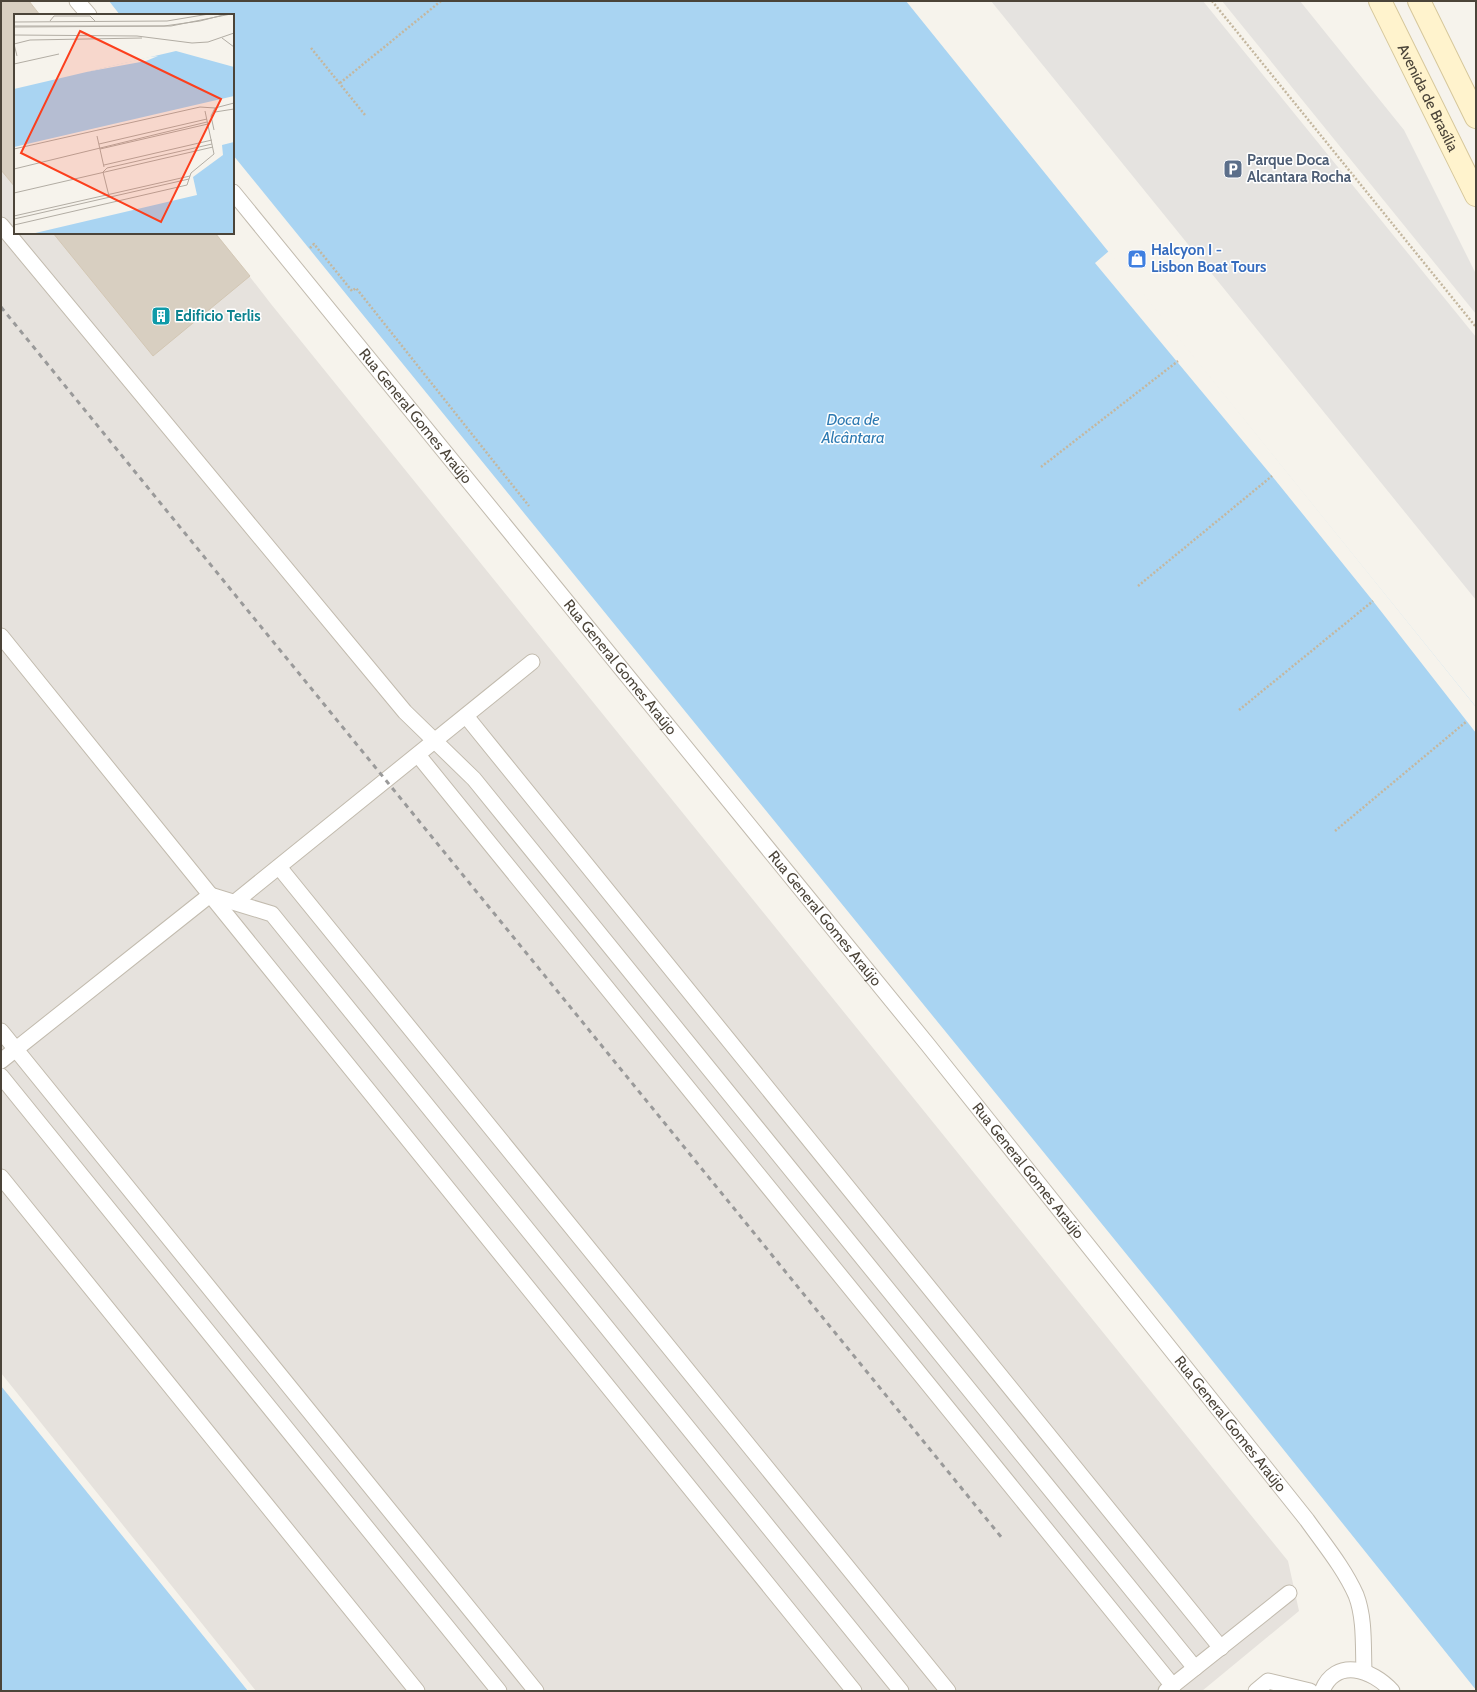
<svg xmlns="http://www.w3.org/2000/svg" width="1477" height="1692" viewBox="0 0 1477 1692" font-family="Cabin,sans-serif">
<rect width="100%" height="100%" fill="#f6f3ec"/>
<!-- industrial -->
<path fill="#e6e2dd" d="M1 1H28L15 15V233H216L271 304 1288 1561 1299 1611 1202 1691H256L1 1373Z"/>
<!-- parking -->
<path fill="#e5e3e0" d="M991 1H1203L1476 337V600Z
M1222 1H1300L1404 130 1476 274V314Z"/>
<!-- water -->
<path fill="#a9d4f2" d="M109 1H906L1476 707V1690L1171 1309 233 155V15H120Z
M1 1386 248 1691H1Z"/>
<!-- pier -->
<path fill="#f6f3ec" d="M1109 251 1476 707V733L1373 601 1272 476 1095 263Z"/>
<!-- building -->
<path fill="#d8cfc1" stroke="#d3c7b4" d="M1 1H29L40 15H15V187L1 170Z
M53 233H215L250 276 153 356Z"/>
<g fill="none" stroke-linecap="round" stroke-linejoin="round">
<defs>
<g id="lane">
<path d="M77 1 89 15"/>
<path id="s1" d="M233 192 928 1045 1307 1520C1324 1544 1344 1568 1356 1595 1365 1618 1363 1647 1364 1671"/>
<path d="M1 225 405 712 474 779 1195 1668"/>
<path d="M1 636 854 1691"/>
<path d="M466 716 1221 1648"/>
<path d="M418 755 1173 1686"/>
<path d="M279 867 948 1691"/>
<path d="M235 902 532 662"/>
<path d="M1 1031 536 1691"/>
<path d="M1 1061 210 895 272 914 901 1691"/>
<path d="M1 1076 499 1691"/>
<path d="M1 1177 417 1691"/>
<path d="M1166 1691 1289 1593"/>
<path d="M1256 1691 1268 1681 1310 1691"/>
<path d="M1322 1691C1336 1657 1372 1669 1392 1691"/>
</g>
<g id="secondary">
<path id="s2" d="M1380 1 1476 195"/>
<path d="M1419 1 1476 117"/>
</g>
</defs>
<!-- lane casing -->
<use href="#lane" stroke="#c2bbae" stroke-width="17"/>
<!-- secondary casing -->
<use href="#secondary" stroke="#d6c79b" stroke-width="24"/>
<!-- path -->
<path stroke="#c4b79f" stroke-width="2.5" stroke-dasharray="2 2" stroke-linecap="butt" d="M1212 1 1476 327
M311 48 365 115
M340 83 441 1
M310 248 314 244 352 291 356 288 529 506
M1041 467 1178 361
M1138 586 1272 476
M1239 710 1373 601
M1335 831 1467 721"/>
<!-- lane -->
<use href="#lane" stroke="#fff" stroke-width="15"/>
<!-- secondary -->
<use href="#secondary" stroke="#fff3cd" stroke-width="22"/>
<!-- rail -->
<path stroke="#9a9a9a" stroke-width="3" stroke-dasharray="5 5" stroke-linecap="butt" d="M1476 1V2
M1 307 1002 1538"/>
</g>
<!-- icons -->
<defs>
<symbol id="parking-square" viewBox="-11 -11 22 22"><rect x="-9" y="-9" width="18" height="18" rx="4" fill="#5c6f8a" stroke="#fff"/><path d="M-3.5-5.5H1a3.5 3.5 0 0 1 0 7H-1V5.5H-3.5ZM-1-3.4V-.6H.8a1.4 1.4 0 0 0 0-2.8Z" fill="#fff"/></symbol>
<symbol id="shop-square" viewBox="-11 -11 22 22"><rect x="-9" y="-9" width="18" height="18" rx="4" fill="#3f7fe0" stroke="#fff"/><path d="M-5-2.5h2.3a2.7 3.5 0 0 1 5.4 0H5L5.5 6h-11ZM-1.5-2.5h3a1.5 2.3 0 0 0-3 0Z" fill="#fff"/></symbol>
<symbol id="building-square" viewBox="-11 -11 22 22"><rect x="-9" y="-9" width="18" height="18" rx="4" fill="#0f9aa8" stroke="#fff"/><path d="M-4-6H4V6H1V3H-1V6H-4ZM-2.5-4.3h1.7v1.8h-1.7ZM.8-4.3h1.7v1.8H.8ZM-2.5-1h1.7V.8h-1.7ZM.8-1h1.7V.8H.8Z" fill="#fff"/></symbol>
</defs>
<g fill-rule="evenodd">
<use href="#parking-square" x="1222" y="158" width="22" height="22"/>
<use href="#shop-square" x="1126" y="248" width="22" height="22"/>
<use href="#building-square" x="150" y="305" width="22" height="22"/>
</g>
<g text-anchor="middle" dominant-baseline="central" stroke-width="3" stroke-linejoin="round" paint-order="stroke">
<!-- street labels -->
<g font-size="15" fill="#4b4439" stroke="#fff">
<text stroke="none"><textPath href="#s2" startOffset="108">Avenida de Brasília</textPath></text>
<text stroke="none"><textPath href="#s1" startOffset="289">Rua General Gomes Araújo</textPath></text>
<text stroke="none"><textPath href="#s1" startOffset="613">Rua General Gomes Araújo</textPath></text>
<text stroke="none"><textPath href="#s1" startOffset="937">Rua General Gomes Araújo</textPath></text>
<text stroke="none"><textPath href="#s1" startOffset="1261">Rua General Gomes Araújo</textPath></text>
<text stroke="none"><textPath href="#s1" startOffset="1585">Rua General Gomes Araújo</textPath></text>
</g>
<!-- service labels -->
<g font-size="15" font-weight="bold" fill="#4e5e75" stroke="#fff" text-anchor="start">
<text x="1247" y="160">Parque Doca<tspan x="1247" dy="17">Alcantara Rocha</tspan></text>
</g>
<!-- shop labels -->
<g font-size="15" font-weight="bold" fill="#366cbe" stroke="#fff" text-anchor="start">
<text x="1151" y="250">Halcyon I -<tspan x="1151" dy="17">Lisbon Boat Tours</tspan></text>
</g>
<!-- culture labels -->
<g font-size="15" font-weight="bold" fill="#0d838f" stroke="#fff" text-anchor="start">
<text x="175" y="316">Edificio Terlis</text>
</g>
<!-- water labels -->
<g font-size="16" font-style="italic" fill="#2e7ab2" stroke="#fff">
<text x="853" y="419">Doca de<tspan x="853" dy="18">Alcântara</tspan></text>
</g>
</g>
<!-- overview -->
<g transform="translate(14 14)">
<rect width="220" height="220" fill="#f6f3ec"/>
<path d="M162 37 220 53V82L0 133V75ZM220 128V220H17L183 181 179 163 209 141 208 131Z" fill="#a9d4f2"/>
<path d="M144 42 132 47 72 58 135 43Z" fill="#f6f3ec"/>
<path fill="none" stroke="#b2ada4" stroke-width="1" d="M36 7 40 2H76L81 7M0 8 153 7 195 0M0 12H150L186 7 213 0M0 13 157 12 217 0M0 21 123 22 178 29 194 28 220 19M208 24 220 33M0 30 16 26 128 24M0 30 3 42M0 50 45 40M201 98 220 95M200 116 197 102 201 94 220 89M83 122 90 153M85 130 193 105M0 135 186 93 201 94M86 135 194 110M90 151 198 126M0 155 193 108M0 179 199 133M95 182 89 158 93 154 198 130M0 202 176 162M0 205 175 165M0 211 173 171 177 159 200 140 191 97"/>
<path fill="#fc3f1d" fill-opacity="0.15" stroke="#fc3f1d" stroke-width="2" d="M66 17 207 85 147 208 7 139Z"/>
<rect width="220" height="220" fill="none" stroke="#4b4439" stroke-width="2"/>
</g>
<!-- border -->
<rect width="1477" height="1692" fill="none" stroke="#4b4439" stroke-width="4"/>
</svg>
